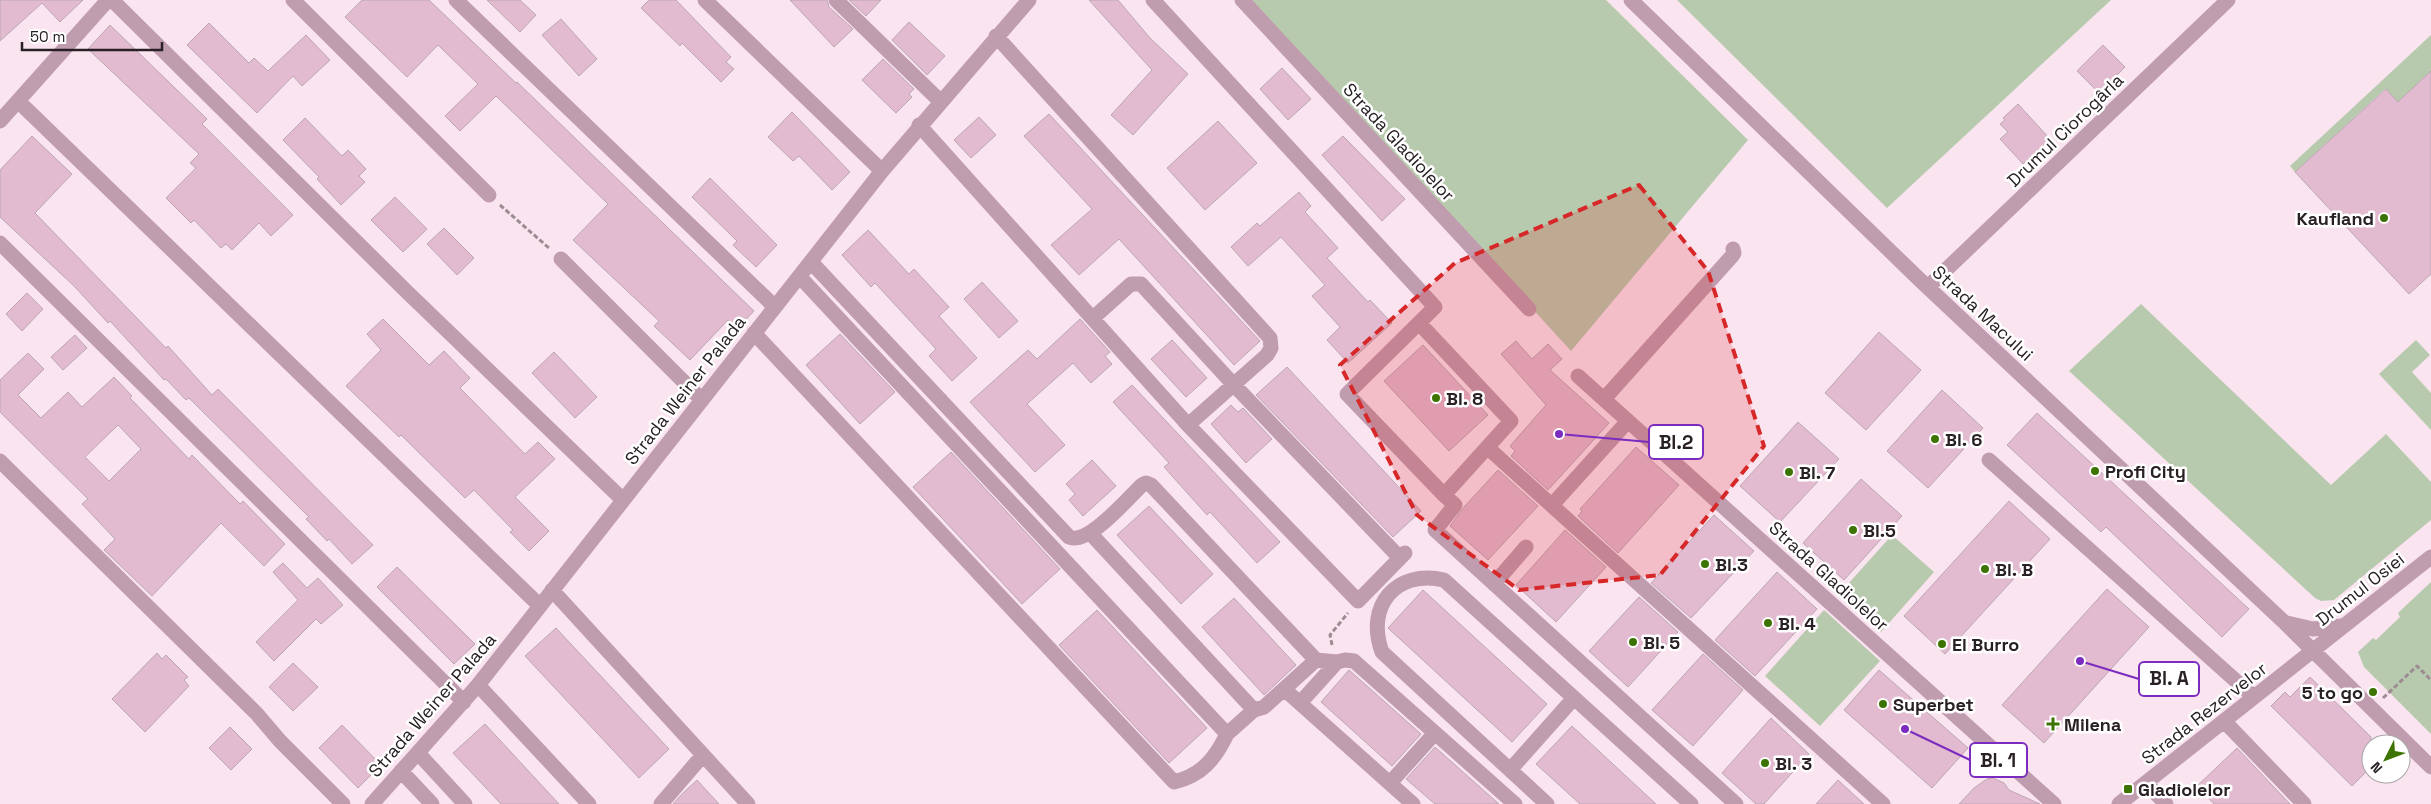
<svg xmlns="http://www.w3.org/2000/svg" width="2431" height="804" viewBox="0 0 2431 804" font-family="'Space Grotesk',sans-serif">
<rect width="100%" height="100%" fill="#fae4f0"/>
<!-- green -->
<path fill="#b8caae" d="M1251 0H1606L1748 140 1571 351Z
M1677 0H2111L1887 208Z
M2431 35V71L2398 102 2385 89 2295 172 2290 166Z
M2141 304 2331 485 2386 434 2431 482V520L2334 600 2321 601 2315 598 2069 371Z
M2416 340 2430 355 2412 372 2431 393V430L2379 374Z
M1892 535 1934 572 1881 632 1839 594Z
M2431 582V734L2364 667 2358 652 2373 638 2376 640 2400 617 2398 613Z
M1824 610 1880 661 1820 726 1765 676Z"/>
<!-- building -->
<path fill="#e2bbd1" stroke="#bba7b2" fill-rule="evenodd" d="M0 0H83L60 22 42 3 0 41Z
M362 0H429L516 83 517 82 754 311 737 329 728 320 690 360 654 326 659 321 573 240 608 204 496 96 460 131 445 116 478 84 438 45 407 77 345 17Z
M487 0H520L536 15 520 32Z
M649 0H676L731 57 726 62 734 69 721 82 682 43 680 46 641 8Z
M790 0H827L829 7 853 29 834 47Z
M849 0H881L866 16Z
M1089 0H1118L1150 38 1188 74 1133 135 1111 115 1152 70Z
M561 19 597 59 579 76 542 35Z
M909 22 945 56 927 75 892 40Z
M209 23 249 63 254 58 268 71 306 35 330 60 302 86 293 76 257 113 187 45Z
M110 25 207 119 202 124 293 215 271 236 259 223 232 250 226 244 221 248 194 220 191 223 166 198 196 168 190 163 199 154 88 49Z
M2103 45 2125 67 2099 93 2077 71Z
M883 59 914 89 909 94 912 97 896 113 862 80Z
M1282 68 1311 99 1288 120 1260 89Z
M2431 71V274L2409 294 2295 172 2386 89 2398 102Z
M2018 104 2050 139 2023 164 2000 139 2008 132 2000 124 2005 120 2003 118Z
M792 112 850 172 832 190 799 156 793 161 768 137Z
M1049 114 1260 341 1234 365 1119 239 1079 275 1051 245 1092 209 1024 136Z
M979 117 996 135 971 158 954 140Z
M305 118 342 156 348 150 366 169 359 176 365 182 341 205 317 179 319 177 283 140Z
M1218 121 1257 163 1205 210 1167 168Z
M32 136 72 174 35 213 166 348 168 346 212 395 218 389 373 545 352 564 329 539 327 541 306 519 309 517 189 398 186 400 166 379 164 380 110 321 108 323 74 286 0 217V170Z
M1343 136 1405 199 1382 221 1322 155Z
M710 178 777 245 756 267 733 245 737 241 692 197Z
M1299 192 1311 206 1305 212 1338 248 1327 258 1368 302 1370 300 1392 323 1348 363 1327 340 1340 327 1312 296 1325 285 1281 237 1248 266 1231 247 1257 223 1260 226Z
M395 197 427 229 403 252 371 220Z
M444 228 474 258 457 275 427 244Z
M868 230 909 274 914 269 949 307 939 316 977 358 952 381 929 356 936 349 875 283 871 287 842 255Z
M982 282 1018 321 999 338 964 299Z
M27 293 43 309 22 331 6 314Z
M383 319 429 365 444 351 470 378 460 388 525 454 538 442 555 459 515 497 549 531 529 551 510 532 513 530 474 490 465 498 401 435 399 437 346 386 381 350 367 334Z
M1080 319 1110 352 1105 356 1112 364 1091 383 1073 363 1027 404 1065 445 1035 472 970 402 1028 350 1037 359Z
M1879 332 1921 370 1866 430 1825 393Z
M840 334 895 392 860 424 806 365Z
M75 335 87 348 63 370 51 357Z
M1172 340 1207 378 1186 397 1151 359Z
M1516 341 1532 359 1548 344 1562 359 1550 370 1609 423 1548 490 1511 456 1515 451 1510 446 1546 405 1501 354Z
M1423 345 1488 415 1449 451 1384 381Z
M554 352 597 397 575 418 532 373Z
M28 353 44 369 18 395 41 418 68 392 82 407 114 377 132 396 130 398 189 459 192 455 240 504 243 501 285 544 264 566 221 523 152 596 104 550 115 539 82 504 88 499 0 412V380ZM118 425 141 449 109 481 85 457Z
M1287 367 1421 511 1393 537 1256 395Z
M1132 385 1280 542 1257 563 1210 512 1207 515 1164 467 1169 463 1113 402Z
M1942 390 1983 428 1928 488 1887 451Z
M1231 405 1238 412 1243 408 1272 439 1246 463 1211 424Z
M2037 413 2249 609 2222 637 2106 527 2101 532 2007 445Z
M1798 422 1839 459 1780 522 1740 486Z
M1636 447 1679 485 1618 553 1578 516 1582 511 1580 509Z
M951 452 1060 569 1022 604 913 487Z
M1092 460 1116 486 1083 516 1069 500 1075 494 1066 484Z
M1498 470 1538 506 1488 560 1450 526 1464 507Z
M1861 479 1902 516 1844 580 1803 543Z
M2009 501 2050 539 1945 654 1904 616Z
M1149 506 1213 574 1181 604 1117 535Z
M1714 515 1754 551 1691 618 1651 583Z
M1565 530 1606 567 1556 622 1516 585Z
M283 563 307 588 318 578 343 605 321 624 316 619 274 661 256 642 298 600 273 572Z
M397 567 475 644 454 664 377 587Z
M1777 572 1817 609 1755 676 1715 640Z
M2107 589 2149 627 2044 743 2002 705Z
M1423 590 1547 704 1512 742 1388 628Z
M1639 597 1678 632 1628 687 1589 651Z
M1234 598 1296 665 1264 695 1202 627Z
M1097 610 1207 728 1169 763 1059 645Z
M556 628 669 749 639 778 525 656Z
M157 653 162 659 166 655 188 677 184 680 189 686 145 732 112 699Z
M1703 654 1743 690 1693 746 1652 710Z
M293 663 318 687 293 711 269 687Z
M1349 670 1421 734 1392 766 1321 702Z
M1879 670 1968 748 1932 788 1844 710Z
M2310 677 2371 737V767L2352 786 2271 706 2285 692 2290 697Z
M1771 718 1809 754 1764 804H1756L1722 773Z
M485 724 559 804H501L453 753Z
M342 725 381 765 358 788 319 748Z
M1572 726 1656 804H1580L1536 764Z
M230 727 252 749 231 770 209 748Z
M1435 747 1499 804H1435L1406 779Z
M2237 748 2290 804H2214L2197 786Z
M1993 778 2004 783 2009 790 2040 804H1959L1974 788 1987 779Z
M697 780 719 804H673L682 794Z
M1838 780 1864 804H1816Z"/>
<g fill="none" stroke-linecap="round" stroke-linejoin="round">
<!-- path -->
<path stroke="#9c8c94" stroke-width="3" stroke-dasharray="5 2.5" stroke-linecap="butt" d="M500 205 550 249
M1332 645 1330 635 1348 613
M2383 698 2417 666 2431 680"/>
<!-- minor -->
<path stroke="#c09caf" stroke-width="15" d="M112 0 405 290 623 500
M293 0 489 195
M456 0 775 307
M705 0 882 171
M836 0 940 101
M1153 0 1435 307 1347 394 1444 495
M1242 0 1529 309
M1631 0 1920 280 2283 621 2431 767
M996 36 1270 338 1271 348 1267 355 1188 425
M18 101 539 605
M0 121 108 0
M919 125 1188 425 1358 601 1405 553
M0 243 464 702
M561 259 702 400
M811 262 1069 537C1088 546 1128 498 1142 485L1146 483 1151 485 1316 660 1337 662
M1928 287 2228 0
M1093 318 1131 284H1141L1233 384 1400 558
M1419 323 1511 421 1444 495 1455 505 1435 530 1736 804
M754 333 1174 782C1202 775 1215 759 1227 734L800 277
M1578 376 2054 804
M1604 399 1732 256 1734 253 1733 249
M1488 448 1883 804
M1989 460 2254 697
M0 461 257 714 280 741 343 804
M1552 505 1628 421
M1091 534 1254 710 1264 707 1316 660
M1494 584 1526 547
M552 590 748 804
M2287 623 2313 629 2341 626
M478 685 589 804
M1284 689 1413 804
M1300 703 1337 662 1345 660 1354 661 1515 804
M2224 721 2304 804
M1227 734 1254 710
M418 753 465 804
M1510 770 1574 698
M401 771 432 804
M1390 783 1435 733
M2146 783 2166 804
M372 804 478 685 882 171 1029 0
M661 804 703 755
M1547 804 1382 652C1365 606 1396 569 1444 580L1691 804
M2119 804 2431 557"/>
</g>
<!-- marked area -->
<path fill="#d62828" fill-opacity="0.2" stroke="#d62828" stroke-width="4" stroke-dasharray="10 6" stroke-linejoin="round" d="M1639 185 1708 271 1764 446 1660 575 1519 590 1417 515 1340 365 1455 263Z"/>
<!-- markers -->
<g fill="#3d7401" stroke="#fff" stroke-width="2">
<circle cx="2384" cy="218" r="5"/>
<circle cx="1436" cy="398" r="5"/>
<circle cx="1935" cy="439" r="5"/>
<circle cx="2095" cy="471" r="5"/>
<circle cx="1789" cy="472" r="5"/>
<circle cx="1853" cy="530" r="5"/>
<circle cx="1705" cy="564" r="5"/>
<circle cx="1985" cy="569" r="5"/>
<circle cx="1768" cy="623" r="5"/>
<circle cx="1633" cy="642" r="5"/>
<circle cx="1942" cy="644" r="5"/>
<circle cx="2373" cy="692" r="5"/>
<circle cx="1883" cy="704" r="5"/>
<path d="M2050.5 716.5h5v5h5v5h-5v5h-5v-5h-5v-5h5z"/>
<circle cx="1765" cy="763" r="5"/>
<rect x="2123" y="784" width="10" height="10" rx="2.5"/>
</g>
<g text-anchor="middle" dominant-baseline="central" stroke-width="5" stroke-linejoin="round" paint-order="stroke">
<!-- street labels -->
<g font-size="18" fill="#282024" stroke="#fff">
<text transform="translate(2065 130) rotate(-44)">Drumul Ciorogârla</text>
<text transform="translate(1399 142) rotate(47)">Strada Gladiolelor</text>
<text transform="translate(1983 313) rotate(43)">Strada Macului</text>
<text transform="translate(685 390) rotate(-52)">Strada Weiner Palada</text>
<text transform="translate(1829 576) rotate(42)">Strada Gladiolelor</text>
<text transform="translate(2360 589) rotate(-38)">Drumul Osiei</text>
<text transform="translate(432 705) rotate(-49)">Strada Weiner Palada</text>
<text transform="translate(2204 713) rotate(-38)">Strada Rezervelor</text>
</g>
<!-- poi labels -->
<g font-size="18" font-weight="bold" fill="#282024" stroke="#fff" text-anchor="start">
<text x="2374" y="218" text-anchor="end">Kaufland</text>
<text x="1446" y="398">Bl. 8</text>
<text x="1945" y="439">Bl. 6</text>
<text x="2105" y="471">Profi City</text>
<text x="1799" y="472">Bl. 7</text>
<text x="1863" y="530">Bl.5</text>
<text x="1715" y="564">Bl.3</text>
<text x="1995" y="569">Bl. B</text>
<text x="1778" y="623">Bl. 4</text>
<text x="1643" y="642">Bl. 5</text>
<text x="1952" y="644">El Burro</text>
<text x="2363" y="692" text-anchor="end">5 to go</text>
<text x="1893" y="704">Superbet</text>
<text x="2064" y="724">Milena</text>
<text x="1775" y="763">Bl. 3</text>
<text x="2138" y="789">Gladiolelor</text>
</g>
</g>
<!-- callouts -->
<path fill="none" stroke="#7b2cbf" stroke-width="2" d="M1559 434L1649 442M2080 661L2139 679M1905 729L1970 760"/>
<g fill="#7b2cbf" stroke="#fff" stroke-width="2">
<circle cx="1559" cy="434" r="5"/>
<circle cx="2080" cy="661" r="5"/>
<circle cx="1905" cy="729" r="5"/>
</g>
<g fill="#fff" stroke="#7b2cbf" stroke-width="2">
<rect x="1649" y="425" width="54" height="34" rx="5"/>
<rect x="2139" y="662" width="60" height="34" rx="5"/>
<rect x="1970" y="743" width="57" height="34" rx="5"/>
</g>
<g font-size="19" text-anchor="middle" font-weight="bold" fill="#282024">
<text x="1676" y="449">Bl.2</text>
<text x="2169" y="685">Bl. A</text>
<text x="1998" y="767">Bl. 1</text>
</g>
<!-- north arrow -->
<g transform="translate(2386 759) rotate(228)"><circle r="24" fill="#ffffff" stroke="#a9a6a7"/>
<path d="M0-4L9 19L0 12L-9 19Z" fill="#3d7401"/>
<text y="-8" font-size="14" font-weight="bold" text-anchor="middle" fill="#282024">N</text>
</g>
<!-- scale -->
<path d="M22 42v8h140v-8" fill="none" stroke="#282024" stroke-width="2.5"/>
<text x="30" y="42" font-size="15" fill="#282024" stroke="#ffffff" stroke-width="4" paint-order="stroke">50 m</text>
</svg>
